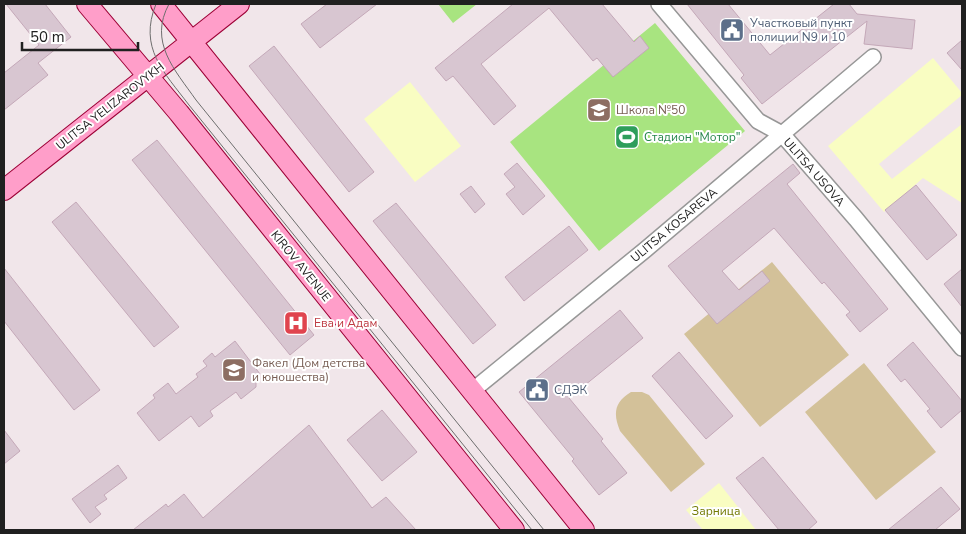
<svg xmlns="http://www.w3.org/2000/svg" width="966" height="534" viewBox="0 0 966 534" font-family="'Nunito Sans',sans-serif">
<rect width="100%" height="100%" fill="#f1e6ea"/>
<!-- forest -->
<path fill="#d3c199" d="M772 262 849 355 760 427 684 334Z
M864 363 936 452 876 500 805 412Z
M631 392H642L649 395 705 464 671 492 620 431C613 414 614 402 631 392Z"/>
<!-- park -->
<path fill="#f9fdc2" d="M933 58 962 93V95L879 164 892 179 962 124V203L923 178 884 212 828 146Z
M410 82 461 146 415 182 364 119Z
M719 483 756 530H703L686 510Z"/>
<!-- pitch -->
<path fill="#a8e480" d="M438 4H477L453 23Z
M655 23 745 131 599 251 510 142Z"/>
<!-- building -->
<path fill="#d8c6d1" stroke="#c4a8b8" d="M6 4H45L71 37 38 63 48 75 4 110V73L39 45Z
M327 4H377L320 48 301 24Z
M513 4H602L634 42 640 36 649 48 613 77 597 58 593 61 549 8 481 64 516 106 494 125 453 76 446 81 435 68Z
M687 4H728L770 55 834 4H849L857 14 915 20 912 49 864 44 867 21 762 104 741 78 744 75Z
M962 40V70L947 53Z
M274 46 374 172 349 192 249 66Z
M157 140 314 335 290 355 132 160Z
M517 163 545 196 523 215 506 194 515 187 504 174Z
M793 164 800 173 787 184 888 309 860 332 846 315 850 312 824 282 822 284 774 228 722 271 739 290 762 271 770 281 717 324 668 266Z
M916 185 957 235 927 260 885 210Z
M471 186 485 204 475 213 460 194Z
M76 202 179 327 154 347 52 222Z
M396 203 496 325 473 344 373 221Z
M569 226 588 250 524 301 505 277Z
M4 268 100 390 74 410 4 321Z
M962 269V307L944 284Z
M620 310 643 338 569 398 603 439 601 441 627 473 599 495 572 461 574 459 519 392Z
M235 341 260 374 256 377V387L241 399 236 392 210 411 213 416 199 427 191 416 159 441 137 413 155 398 153 395 168 383 176 394 198 377 196 374 207 366 203 361 212 353 215 357Z
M913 342 962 401V410L941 428 927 411 930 409 905 379 901 382 887 365Z
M679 352 733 416 706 439 652 376Z
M382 410 417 452 382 481 347 440Z
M309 425 372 508 386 497 416 530H133L166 504 168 507 184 494 203 518Z
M4 430 20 451 4 464Z
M763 457 817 522 808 530H779L736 478Z
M118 465 127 478 104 495 107 499 95 507 101 514 90 523 72 499Z
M941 487 960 509 935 530H888Z"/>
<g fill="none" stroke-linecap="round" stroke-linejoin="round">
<defs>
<path id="minor" d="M659 4 758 121 782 134 856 219 962 348
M472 391 645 250 873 57"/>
<path id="major" d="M87 4 179 113 514 530
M161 4 584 530
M4 190 239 4"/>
</defs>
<!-- minor casing -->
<use href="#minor" stroke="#979797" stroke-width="18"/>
<!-- major casing -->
<use href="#major" stroke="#9d0036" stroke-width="22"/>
<!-- minor -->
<use href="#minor" stroke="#fff" stroke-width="15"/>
<!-- major -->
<use href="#major" stroke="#ff9ec9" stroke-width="20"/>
<!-- tram -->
<path stroke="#6e6e6e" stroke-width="1" d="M156 4C138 48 164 72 189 105L532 530
M169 4C148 42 175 70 196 100L544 530"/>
</g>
<!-- icons -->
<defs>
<symbol id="civic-square" viewBox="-11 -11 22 22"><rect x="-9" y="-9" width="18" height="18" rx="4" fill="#5c6f8a" stroke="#fff"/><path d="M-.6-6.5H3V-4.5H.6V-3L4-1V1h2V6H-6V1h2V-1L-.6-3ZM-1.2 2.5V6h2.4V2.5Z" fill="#fff"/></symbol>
<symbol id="school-square" viewBox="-11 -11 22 22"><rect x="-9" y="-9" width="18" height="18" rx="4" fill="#8d6e63" stroke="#fff"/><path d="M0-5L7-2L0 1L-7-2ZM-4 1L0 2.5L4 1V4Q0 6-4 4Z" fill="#fff"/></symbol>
<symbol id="stadium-square" viewBox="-11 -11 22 22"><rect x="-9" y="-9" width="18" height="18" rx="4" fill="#2e9e5b" stroke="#fff"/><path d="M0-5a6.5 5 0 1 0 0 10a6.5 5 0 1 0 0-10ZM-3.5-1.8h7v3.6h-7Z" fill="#fff"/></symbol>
<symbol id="hospital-square" viewBox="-11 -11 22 22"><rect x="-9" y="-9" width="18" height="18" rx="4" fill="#e0444e" stroke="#fff"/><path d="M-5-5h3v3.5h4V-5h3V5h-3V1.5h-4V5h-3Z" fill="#fff"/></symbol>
</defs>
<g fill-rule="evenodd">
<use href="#civic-square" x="718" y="16" width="28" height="28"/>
<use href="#school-square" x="585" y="96" width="28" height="28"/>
<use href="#stadium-square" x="613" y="123" width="28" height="28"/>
<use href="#hospital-square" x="282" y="309" width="28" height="28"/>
<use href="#school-square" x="220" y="356" width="28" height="28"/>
<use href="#civic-square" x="523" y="376" width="28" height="28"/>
</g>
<g text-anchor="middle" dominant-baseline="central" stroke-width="4" stroke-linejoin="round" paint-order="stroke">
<!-- service labels -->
<g font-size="12" fill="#4e5e75" stroke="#fff" text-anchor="start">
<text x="750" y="23">Участковый пункт<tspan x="750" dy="14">полиции N9 и 10</tspan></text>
<text x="554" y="390">СДЭК</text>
</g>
<!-- street labels -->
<g font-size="12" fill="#202020" stroke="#fff">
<text transform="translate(110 106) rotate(-38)">ULITSA YELIZAROVYKH</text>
<text transform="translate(814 172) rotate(49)">ULITSA USOVA</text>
<text transform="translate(674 225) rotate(-40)">ULITSA KOSAREVA</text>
<text transform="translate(301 266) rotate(51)">KIROV AVENUE</text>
</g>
<!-- education labels -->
<g font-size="12" fill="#785e54" stroke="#fff" text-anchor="start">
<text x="616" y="110">Школа №50</text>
<text x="252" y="363">Факел (Дом детства<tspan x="252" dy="14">и юношества)</tspan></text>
</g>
<!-- leisure labels -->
<g font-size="12" fill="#27864d" stroke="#fff" text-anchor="start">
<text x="644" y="137">Стадион "Мотор"</text>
</g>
<!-- health labels -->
<g font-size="12" fill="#be3a42" stroke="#fff" text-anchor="start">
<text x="314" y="323">Ева и Адам</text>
</g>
<!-- park labels -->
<g font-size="12" fill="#737b06" stroke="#fff">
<text x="716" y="511">Зарница</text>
</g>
</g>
<!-- border -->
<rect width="966" height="534" fill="none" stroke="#202020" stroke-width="10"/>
<!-- scale -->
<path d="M22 42v8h116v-8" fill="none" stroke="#202020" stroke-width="2.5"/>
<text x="30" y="42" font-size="15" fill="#202020" stroke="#ffffff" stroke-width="4" paint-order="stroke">50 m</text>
</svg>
